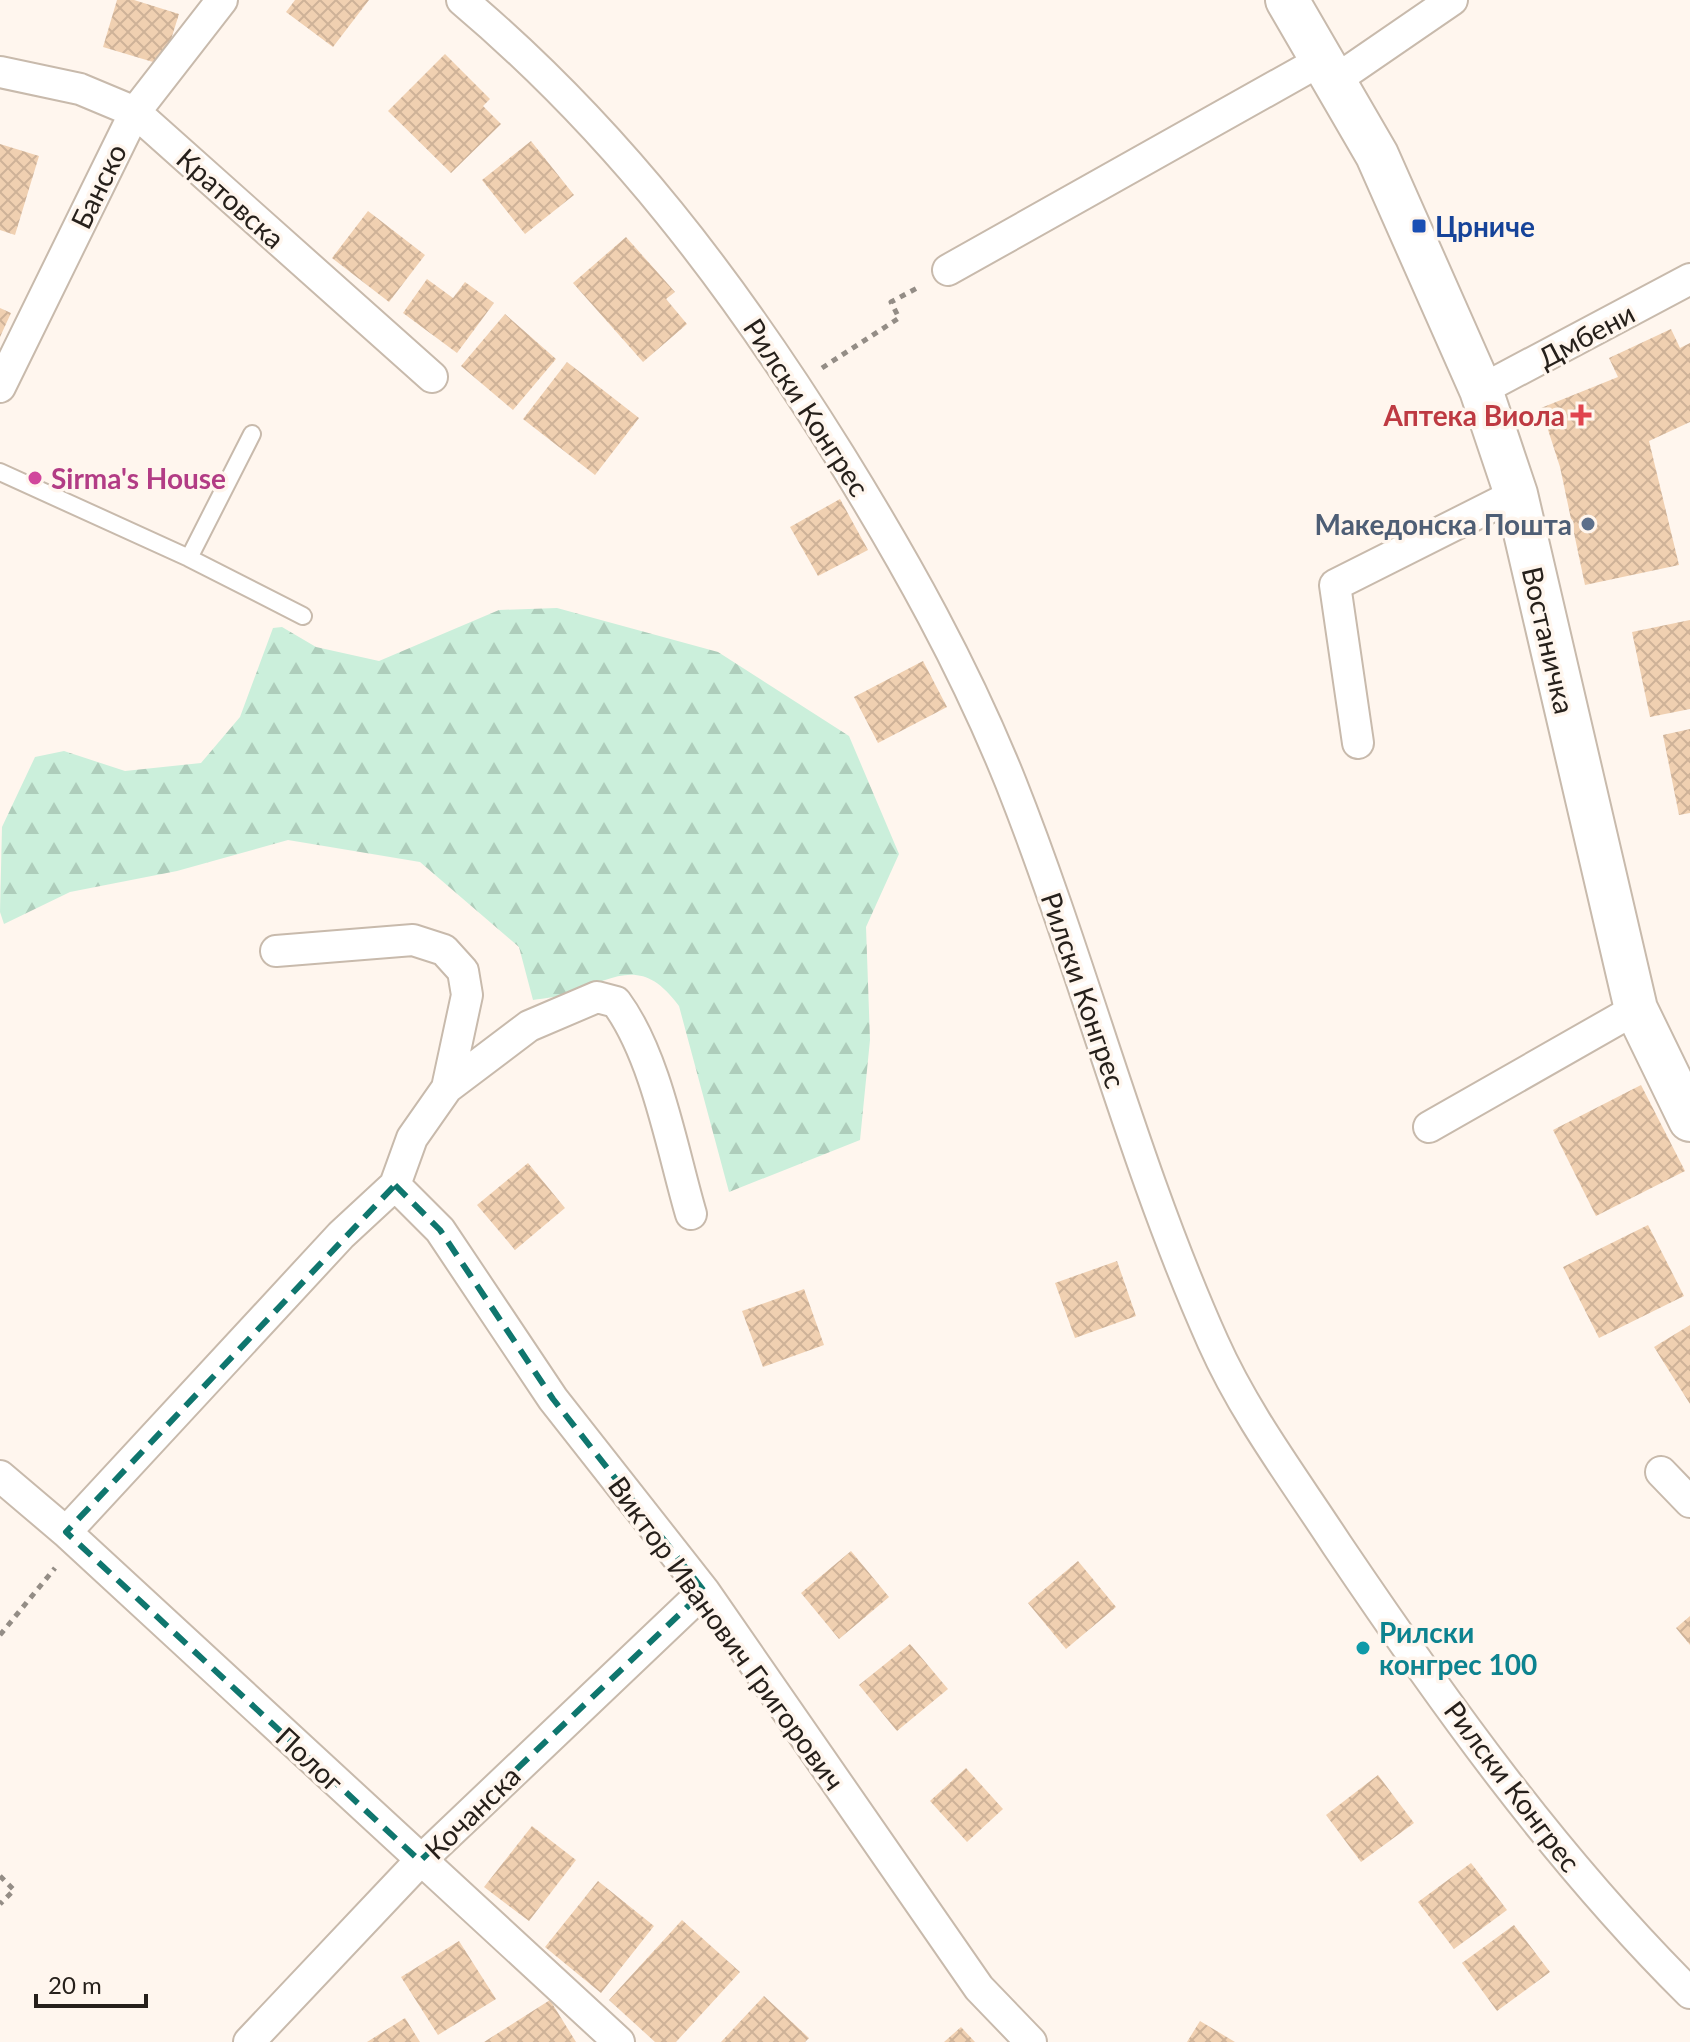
<svg xmlns="http://www.w3.org/2000/svg" width="1690" height="2042" viewBox="0 0 1690 2042" font-family="Lato,sans-serif">
<defs>
<pattern id="forest-firs" width="22" height="20" patternUnits="userSpaceOnUse" patternTransform="scale(2)"><rect width="22" height="20" fill="#cbefdb"/><path d="M5 1l3.5 6h-7zM16 11l3.5 6h-7z" fill="#aecdbb"/></pattern>
<pattern id="building-cross-hatch" width="8" height="8" patternUnits="userSpaceOnUse" patternTransform="scale(2)"><rect width="8" height="8" fill="#f0d0b1"/><path d="M0 0l8 8M0 8l8-8" fill="none" stroke="#ceb298"/></pattern>
</defs>
<rect width="100%" height="100%" fill="#fff6ee"/>
<!-- forest -->
<path fill="url(#forest-firs)" d="M557 608 718 652 849 736 899 854 866 927 870 1040 860 1140 729 1192 679 1006C643 957 618 976 570 993 559 997 545 998 533 1000L519 947 420 862 288 840 177 871 70 892 4 924 0 912 2 827 35 757 64 751 125 771 201 763 240 717 273 628 282 627 316 647 379 661 499 610Z"/>
<!-- building -->
<path fill="url(#building-cross-hatch)" d="M117 0H134L179 14 163 65 103 47Z
M295 0H369L333 47 286 12Z
M445 54 490 99 483 106 501 124 451 173 388 111Z
M531 141 574 195 525 234 482 180Z
M0 144 39 156 15 235 0 230Z
M368 211 425 255 389 302 332 258Z
M626 237 675 292 666 299 687 324 643 362 573 283Z
M427 279 453 298 465 282 494 303 457 353 403 313Z
M0 308 11 313 0 337Z
M505 314 556 359 513 410 461 366Z
M1671 329 1680 348 1690 343V422L1649 441 1679 565 1585 585 1560 467 1541 408 1618 377 1609 358Z
M567 362 639 418 595 475 523 419Z
M840 499 868 550 818 576 790 527Z
M1690 620V709L1650 717 1632 632Z
M923 661 947 707 878 743 854 697Z
M1690 729V813L1679 815 1663 735Z
M1641 1085 1685 1171 1596 1216 1553 1130Z
M528 1163 565 1208 515 1250 477 1205Z
M1648 1225 1684 1296 1599 1338 1563 1267Z
M1117 1261 1136 1316 1075 1338 1055 1283Z
M804 1289 824 1345 763 1367 742 1311Z
M1690 1325V1404L1654 1347Z
M851 1551 889 1597 839 1639 801 1593Z
M1078 1561 1116 1607 1066 1649 1028 1603Z
M1690 1616V1645L1676 1628Z
M910 1644 948 1689 897 1731 859 1685Z
M966 1768 1003 1809 967 1842 930 1801Z
M1378 1775 1414 1823 1361 1862 1326 1815Z
M532 1826 576 1860 529 1921 484 1887Z
M1471 1863 1507 1910 1454 1949 1418 1902Z
M598 1881 654 1926 601 1993 545 1947Z
M682 1920 740 1972 676 2042H655L609 2000Z
M1514 1925 1550 1972 1497 2011 1462 1963Z
M459 1941 496 1999 438 2035 401 1977Z
M764 1996 809 2038 805 2042H721Z
M550 2000 576 2042H484Z
M405 2018 420 2042H367Z
M1200 2021 1235 2042H1187Z
M961 2027 975 2042H944Z"/>
<g fill="none" stroke-linecap="round" stroke-linejoin="round">
<defs>
<path id="lane" d="M0 472 189 558 303 616
M189 558 252 434"/>
<path id="street" d="M462 0C618 132 733 284 840 456 905 561 965 668 1011 783 1084 967 1132 1161 1213 1342 1245 1414 1294 1479 1337 1545 1443 1702 1555 1859 1690 1993
M0 72 80 89 135 112 432 377
M1334 81 1452 0
M948 270 1322 60
M0 387 135 112 222 0
M1481 390 1690 279
M1358 743 1335 585 1516 494
M276 951 413 940 444 950 463 971 467 995 447 1088 412 1138 395 1185
M447 1088 529 1026 597 997 616 1002C656 1056 672 1149 691 1214
M1429 1127 1636 1009
M1661 1472 1690 1502
M0 1476 66 1532 619 2042
M66 1532 341 1235 395 1185 440 1230 553 1399 704 1591 979 1988 1031 2042
M249 2042 420 1861 704 1591"/>
<path id="secondary" d="M1287 0 1377 155 1481 390 1516 494 1636 1009 1690 1120"/>
</defs>
<!-- lane casing -->
<use href="#lane" stroke="#c8baac" stroke-width="20"/>
<!-- street casing -->
<use href="#street" stroke="#c8baac" stroke-width="34"/>
<!-- secondary casing -->
<use href="#secondary" stroke="#c8baac" stroke-width="46"/>
<!-- path -->
<path stroke="#948d86" stroke-width="5" stroke-dasharray="6 6" stroke-linecap="butt" d="M822 368 899 318 891 302 919 287
M0 1635 55 1568
M0 1876 14 1890 0 1904"/>
<!-- lane -->
<use href="#lane" stroke="#fff" stroke-width="16"/>
<!-- street -->
<use href="#street" stroke="#fff" stroke-width="30"/>
<!-- secondary -->
<use href="#secondary" stroke="#fff" stroke-width="42"/>
</g>
<!-- marked area -->
<path fill="none" stroke="#0f766e" stroke-width="6" stroke-dasharray="16 10" stroke-linejoin="round" d="M395 1185 440 1230 553 1399 704 1591 420 1861 66 1532Z"/>
<!-- markers -->
<rect fill="#1a4fb4" stroke="#fff6ee" stroke-width="3" x="1411" y="218" width="16" height="16" rx="4"/>
<path fill="#e0444e" stroke="#fff6ee" stroke-width="3" d="M1577 403h8v8h8v8h-8v8h-8v-8h-8v-8h8z"/>
<circle fill="#d1479c" stroke="#fff6ee" stroke-width="3" cx="35" cy="478" r="8"/>
<circle fill="#5c6f8a" stroke="#fff6ee" stroke-width="3" cx="1588" cy="524" r="8"/>
<circle fill="#0f9aa8" stroke="#fff6ee" stroke-width="3" cx="1363" cy="1648" r="8"/>
<g text-anchor="middle" dominant-baseline="central" stroke-width="7" stroke-linejoin="round" paint-order="stroke">
<!-- street labels -->
<g font-size="28" fill="#26201b" stroke="#fff6ee">
<text transform="translate(98 186) rotate(-64)">Банско</text>
<text transform="translate(231 198) rotate(42)">Кратовска</text>
<text transform="translate(1586 335) rotate(-28)">Дмбени</text>
<text transform="translate(807 407) rotate(57)">Рилски Конгрес</text>
<text transform="translate(1549 640) rotate(77)">Востаничка</text>
<text transform="translate(1084 990) rotate(71)">Рилски Конгрес</text>
<text transform="translate(727 1633) rotate(54)">Виктор Иванович Григорович</text>
<text transform="translate(310 1759) rotate(43)">Полог</text>
<text transform="translate(1513 1786) rotate(53)">Рилски Конгрес</text>
<text transform="translate(472 1812) rotate(-44)">Кочанска</text>
</g>
<!-- transit labels -->
<g font-size="28" font-weight="bold" fill="#164399" stroke="#fff6ee" text-anchor="start">
<text x="1435" y="226">Црниче</text>
</g>
<!-- health labels -->
<g font-size="28" font-weight="bold" fill="#be3a42" stroke="#fff6ee" text-anchor="end">
<text x="1565" y="415">Аптека Виола</text>
</g>
<!-- hotel labels -->
<g font-size="28" font-weight="bold" fill="#b23c85" stroke="#fff6ee" text-anchor="start">
<text x="51" y="478">Sirma's House</text>
</g>
<!-- service labels -->
<g font-size="28" font-weight="bold" fill="#4e5e75" stroke="#fff6ee" text-anchor="end">
<text x="1572" y="524">Македонска Пошта</text>
</g>
<!-- culture labels -->
<g font-size="28" font-weight="bold" fill="#0d838f" stroke="#fff6ee" text-anchor="start">
<text x="1379" y="1632">Рилски<tspan x="1379" dy="32">конгрес 100</tspan></text>
</g>
</g>
<!-- scale -->
<path d="M36 1994v12h110v-12" fill="none" stroke="#26201b" stroke-width="4"/>
<text x="48" y="1994" font-size="24" fill="#26201b" stroke="#fff6ee" stroke-width="6" paint-order="stroke">20 m</text>
</svg>
